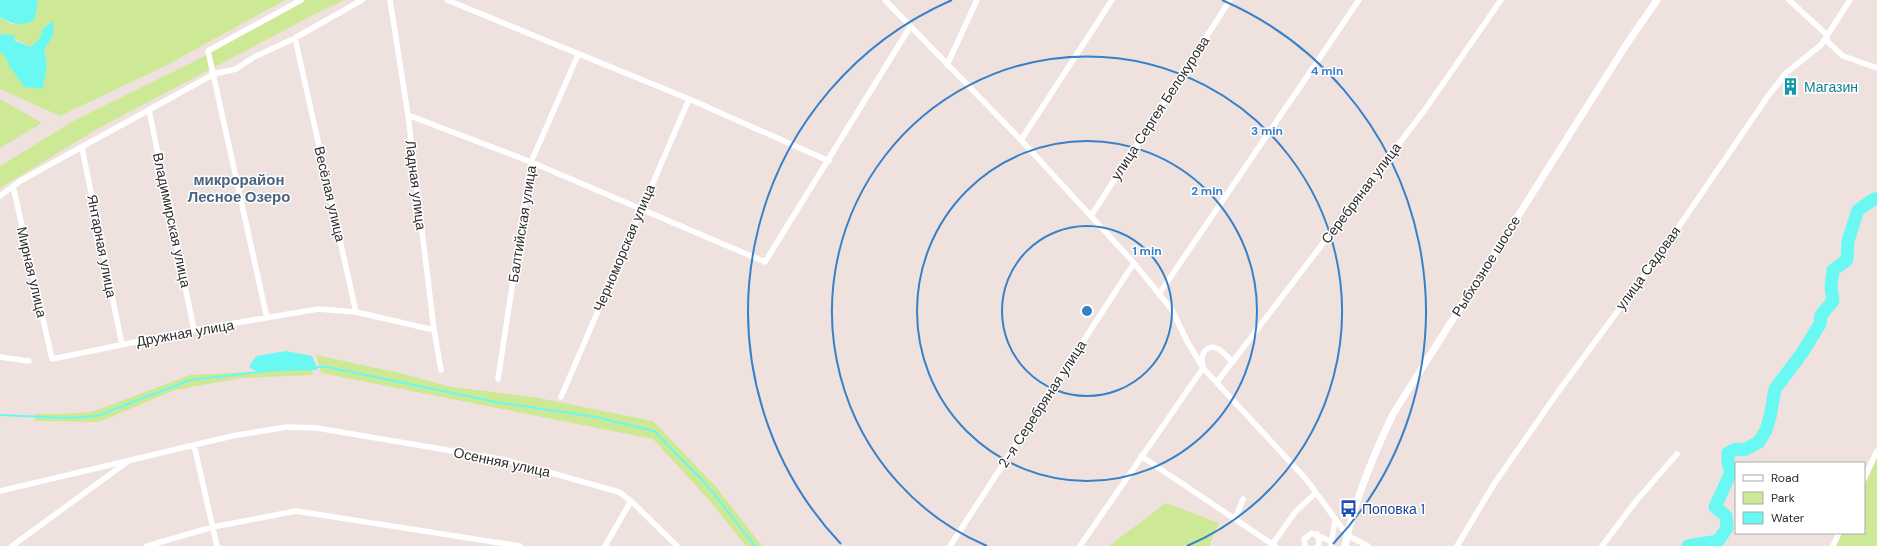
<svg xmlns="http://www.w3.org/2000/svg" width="1877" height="546" viewBox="0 0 1877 546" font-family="'DM Sans',sans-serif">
<rect width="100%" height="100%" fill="#efe2de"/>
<!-- green -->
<path fill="#cde996" d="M37 0H285L167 65 60 116 0 89V52L5 56 8 64 24 87 44 84C46 71 48 63 44 50L53 36 54 22 43 28 40 38 31 47 2 33 0 34V17L13 25 37 10Z
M306 0H345L317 13 99 128 0 188V166L77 119 191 63Z
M0 99 42 123 0 148Z
M316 355 404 374 447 386 539 398 653 421 717 488 762 546H746L709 500 653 439 321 373Z
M312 369 313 375 242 378 175 390 99 422 35 421V414H60L92 412 190 375Z
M1877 458V546H1836L1842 533H1864V486Z
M1166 503 1219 523 1209 546H1109Z"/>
<!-- water -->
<path fill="#69f9f2" d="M0 0H37V10L34 20C21 27 12 24 0 17Z
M54 21 53 36 44 50C48 63 47 75 42 89L24 87 8 64 5 56 0 52V34L14 35 15 41 31 47 40 38 43 28Z
M286 351 312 356 318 370 258 372 249 367 256 356Z"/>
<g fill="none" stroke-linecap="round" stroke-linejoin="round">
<!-- stream -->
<path stroke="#69f9f2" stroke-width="2" d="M316 367H327L496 402 596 417 654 431 706 484 755 546
M0 415 65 418 97 416 190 380 275 370"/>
<!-- river -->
<path stroke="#69f9f2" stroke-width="13" d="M1688 546 1718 541 1727 528 1726 516 1715 507 1731 472 1728 463V453L1736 449 1744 450 1759 442 1766 430 1770 417 1775 389 1802 353 1820 324 1821 315 1833 301 1831 287 1833 270 1847 260 1848 241 1858 210 1874 199H1877"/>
<!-- minor -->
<path stroke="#fff" stroke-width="5.5" d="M390 0 408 115 434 330 441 370
M447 0 689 99 829 161
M885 0 1021 140 1134 263 1172 310 1187 341 1203 368 1306 479 1347 535 1368 546
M1789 0 1827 35V41L1843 56 1877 68
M947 65 977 0
M149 110 194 330
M408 115 531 162 765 262 910 27
M1021 140 1112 0
M82 148 122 345
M13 186 52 359 194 330 318 309 356 312 295 38
M0 196 20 181 214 74 236 69 254 57 295 38 362 0
M1091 216 1230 0
M1159 294 1359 0
M356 312 434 330
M267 318 208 51 301 0
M0 357 29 361
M498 379 531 162 578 55
M1217 382 1424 111 1501 0
M561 397 689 99
M194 445 217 546
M1141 456 1275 546
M1864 479 1877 451
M0 491 232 436 287 427 317 428 506 460 619 492 631 501 605 546
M631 501 677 546
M1235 519 1243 499
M1317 534 1319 541 1318 546
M12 546 127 462
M147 546 213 527 296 511 520 546
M950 546 1134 263
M1080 546 1203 368C1201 358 1201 349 1213 347L1219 349 1233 362
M1271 546 1296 511 1316 493
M1305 546 1304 539 1312 533 1332 542
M1331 546 1335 520
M1457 546 1494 484 1558 392 1665 247 1768 96 1786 73 1821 45 1850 0
M1602 546 1636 501 1677 454
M1833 546 1839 533"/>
<!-- tertiary -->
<path stroke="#fff" stroke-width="7" d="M1345 546C1354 501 1373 456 1393 414L1626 45 1657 0"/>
</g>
<!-- distance rings -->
<g fill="none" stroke="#3780ca" stroke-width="2">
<circle cx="1087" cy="311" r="85"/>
<circle cx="1087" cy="311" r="170"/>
<path d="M987 546A255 255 0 1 1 1187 546"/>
<path d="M841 544A339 339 0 0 1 952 0M1222 0A339 339 0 0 1 1333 544"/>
</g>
<!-- icons -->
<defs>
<symbol id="building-bare" viewBox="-9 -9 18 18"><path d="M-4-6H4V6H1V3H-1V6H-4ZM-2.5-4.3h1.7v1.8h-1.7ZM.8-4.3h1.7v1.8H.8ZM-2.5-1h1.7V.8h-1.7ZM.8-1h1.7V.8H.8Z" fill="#0f9aa8" stroke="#fff" stroke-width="2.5" paint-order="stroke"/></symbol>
<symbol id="bus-bare" viewBox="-9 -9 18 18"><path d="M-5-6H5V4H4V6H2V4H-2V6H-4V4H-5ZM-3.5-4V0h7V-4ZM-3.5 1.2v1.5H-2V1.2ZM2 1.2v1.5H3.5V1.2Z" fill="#1a4fb4" stroke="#fff" stroke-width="2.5" paint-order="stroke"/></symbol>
</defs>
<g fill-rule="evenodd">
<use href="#building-bare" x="1778" y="74" width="25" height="25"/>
<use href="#bus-bare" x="1336" y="496" width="25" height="25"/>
</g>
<g text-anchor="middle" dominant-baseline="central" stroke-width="3" stroke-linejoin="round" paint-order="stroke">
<!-- culture labels -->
<g font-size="14" fill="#0d838f" stroke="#fff" text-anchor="start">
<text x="1804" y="87">Магазин</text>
</g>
<!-- street labels -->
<g font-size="14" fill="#2c2c2c" stroke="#fff">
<text transform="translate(1160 108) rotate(-57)">улица Сергея Белокурова</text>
<text transform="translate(416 185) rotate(83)">Ладная улица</text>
<text transform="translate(1361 193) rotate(-53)">Серебряная улица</text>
<text transform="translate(330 194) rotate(77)">Весёлая улица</text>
<text transform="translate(172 220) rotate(78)">Владимирская улица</text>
<text transform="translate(522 224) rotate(-81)">Балтийская улица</text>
<text transform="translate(102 246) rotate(79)">Янтарная улица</text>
<text transform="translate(624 248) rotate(-67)">Черноморская улица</text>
<text transform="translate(1486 266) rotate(-58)">Рыбхозное шоссе</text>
<text transform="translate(1648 268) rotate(-54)">улица Садовая</text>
<text transform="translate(32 272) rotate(77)">Мирная улица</text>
<text transform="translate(185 333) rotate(-10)">Дружная улица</text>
<text transform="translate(1042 404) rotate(-57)">2-я Серебряная улица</text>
<text transform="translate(502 462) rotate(12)">Осенняя улица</text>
</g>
<!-- transit labels -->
<g font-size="14" fill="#164399" stroke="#fff" text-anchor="start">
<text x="1362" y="509">Поповка 1</text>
</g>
<!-- neighbourhood labels -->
<g font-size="15" font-weight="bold" fill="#486482" stroke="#fff">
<text x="239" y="180">микрорайон<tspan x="239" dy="17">Лесное Озеро</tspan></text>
</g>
</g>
<circle cx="1087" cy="311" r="6" fill="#3780ca" stroke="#fff" stroke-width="2"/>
<g font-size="12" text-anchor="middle" font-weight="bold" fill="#3780ca" stroke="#fff" stroke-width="3" stroke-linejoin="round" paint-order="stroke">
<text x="1327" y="75">4 min</text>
<text x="1267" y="135">3 min</text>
<text x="1207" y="195">2 min</text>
<text x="1147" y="255">1 min</text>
</g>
<!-- legend -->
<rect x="1735" y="462" width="130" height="72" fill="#ffffff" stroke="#ababab"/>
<rect x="1743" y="475" width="20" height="6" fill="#ffffff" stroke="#ababab"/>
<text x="1771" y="482" font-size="12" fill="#2c2c2c">Road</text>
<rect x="1743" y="492" width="20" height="12" fill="#cde996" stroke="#ababab"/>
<text x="1771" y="502" font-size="12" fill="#2c2c2c">Park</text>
<rect x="1743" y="512" width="20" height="12" fill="#69f9f2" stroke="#ababab"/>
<text x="1771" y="522" font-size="12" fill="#2c2c2c">Water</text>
</svg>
